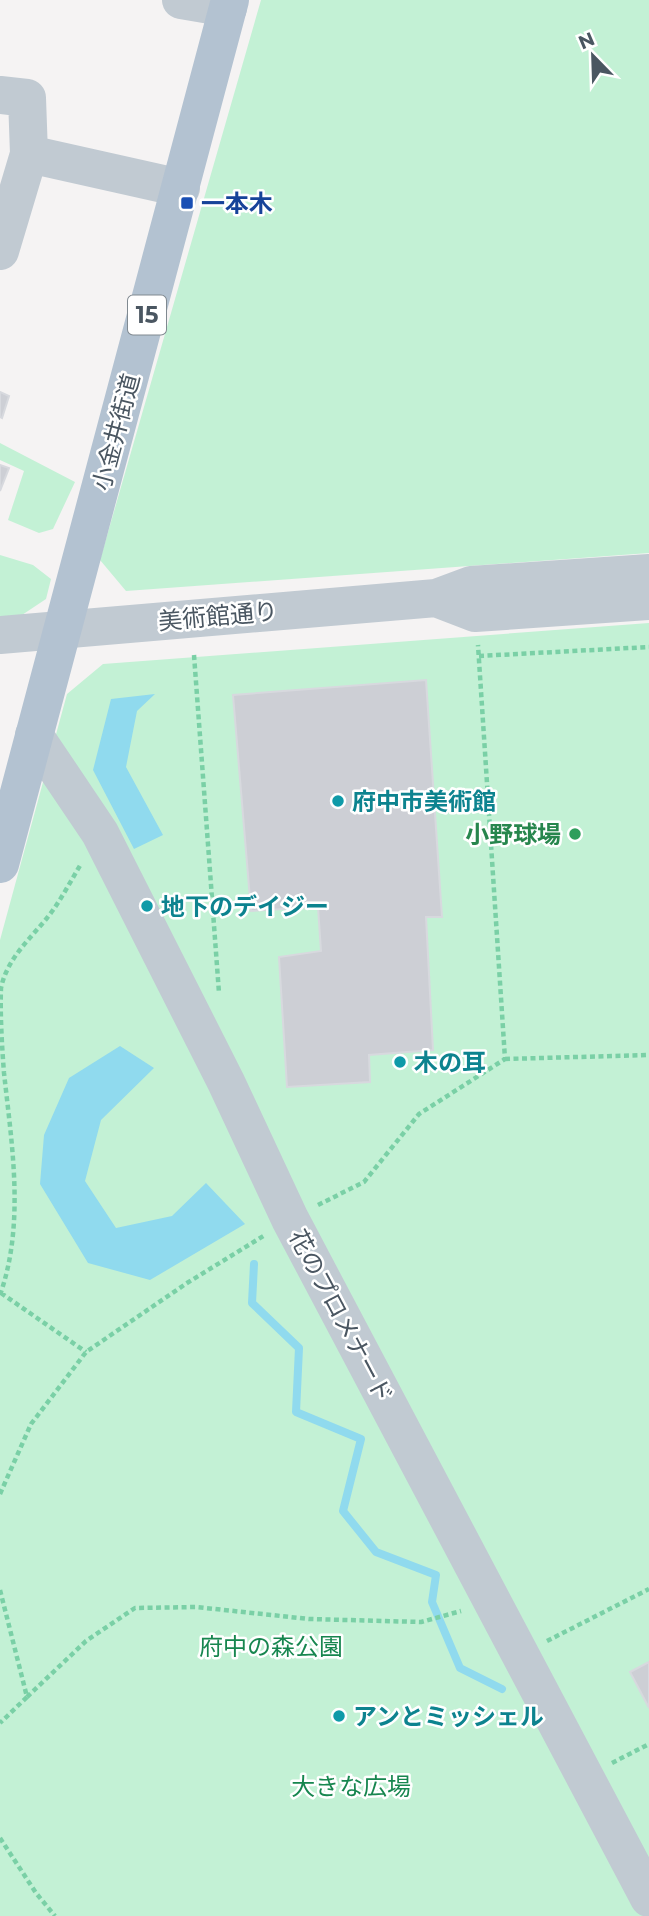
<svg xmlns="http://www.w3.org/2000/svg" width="649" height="1916" viewBox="0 0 649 1916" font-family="Montserrat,'Noto Sans JP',sans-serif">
<rect width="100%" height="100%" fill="#f5f3f3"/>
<!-- green -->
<path fill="#c3f1d5" d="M261 0H649V553L126 591 100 560Z
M0 443 75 482 53 529 39 533 8 520 24 471 0 460Z
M0 555 33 565 51 579 46 599 19 617H0Z
M649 623V1916H0V940L67 694 103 664Z"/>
<!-- water -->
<path fill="#90daee" d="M155 694 137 711 126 767 163 835 134 849 93 770 111 699Z
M120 1046 154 1068 101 1120 85 1181 116 1228 172 1216 206 1183 245 1224 150 1280 88 1263 40 1184 44 1135 69 1078Z"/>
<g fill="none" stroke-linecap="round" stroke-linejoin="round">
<!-- stream -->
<path stroke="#90daee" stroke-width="8" d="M254 1264 252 1303 299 1348 296 1412 361 1439 343 1511 376 1552 436 1575 432 1602 460 1668 502 1689"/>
</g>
<!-- building -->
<path fill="#cdcfd5" stroke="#d7d9de" stroke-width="2" d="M0 392 9 396 2 418 0 417Z
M0 465 9 468 0 491Z
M426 680 442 917H426L433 1050 369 1055 370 1082 287 1087 279 957 321 951 318 907 251 911 233 695Z
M649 1662V1708L630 1672Z"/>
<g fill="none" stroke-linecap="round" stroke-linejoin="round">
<!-- path -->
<path stroke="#7ad0a6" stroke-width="4.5" stroke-dasharray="5 3.5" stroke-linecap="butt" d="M194 655 219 993
M479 656 649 647
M505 1059 649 1055
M318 1205 364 1182 419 1114 505 1059 478 645
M1 1293 86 1352
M0 1295C25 1224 12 1146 4 1073 2 1048 0 1013 1 988 7 959 29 940 47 918 60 902 70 882 81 864
M0 1494 31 1424 86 1352 187 1283 265 1235
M0 1590 27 1697 0 1723
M547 1641 649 1589
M27 1697 86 1641 135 1608 196 1607 309 1619 421 1622 461 1611
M612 1763 649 1744
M0 1838 36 1893 55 1916"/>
<!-- minor -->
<path stroke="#c1cad2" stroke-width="38" d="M181 0 228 8
M0 95 27 98 29 154 0 251
M29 154 181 188
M436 598 475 613 649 601
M0 635 436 598 471 585 649 573
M34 735 100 833 226 1082 290 1219 649 1898"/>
<!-- major -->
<path stroke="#b3c2d1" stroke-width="38" d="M0 864 230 0"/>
</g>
<!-- markers -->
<rect fill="#1a4fb4" stroke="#fff" stroke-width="2.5" x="180" y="196" width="14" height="14" rx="3.5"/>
<g fill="#0f9aa8" stroke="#fff" stroke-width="2.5">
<circle cx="338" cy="801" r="7"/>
<circle cx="147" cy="906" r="7"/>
<circle cx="400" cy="1062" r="7"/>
<circle cx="339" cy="1716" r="7"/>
</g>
<circle fill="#2e9e5b" stroke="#fff" stroke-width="2.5" cx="575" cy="834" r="7"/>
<g text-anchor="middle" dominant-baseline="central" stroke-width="5" stroke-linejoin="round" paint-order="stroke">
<!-- shield labels -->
<rect fill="#fff" stroke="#808990" stroke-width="2" x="128" y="295.5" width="38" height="39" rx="5"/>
<g font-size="23" font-weight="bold" fill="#4a5661">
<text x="147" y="315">15</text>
</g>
<!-- transit labels -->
<g font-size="24" font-weight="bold" fill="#164399" stroke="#fff" text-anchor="start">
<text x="201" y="203">一本木</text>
</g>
<!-- street labels -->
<g font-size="24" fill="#4a5661" stroke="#fff">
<text transform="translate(116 432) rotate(-75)">小金井街道</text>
<text transform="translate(218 616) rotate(-5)">美術館通り</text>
<text transform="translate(341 1316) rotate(62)">花のプロメナード</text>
</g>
<!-- culture labels -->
<g font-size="24" font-weight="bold" fill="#0d838f" stroke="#fff" text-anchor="start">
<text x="352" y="801">府中市美術館</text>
<text x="161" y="906">地下のデイジー</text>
<text x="414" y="1062">木の耳</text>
<text x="353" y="1716">アンとミッシェル</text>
</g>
<!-- leisure labels -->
<g font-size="24" font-weight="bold" fill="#27864d" stroke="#fff" text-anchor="end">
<text x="561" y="834">小野球場</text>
</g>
<!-- park labels -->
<g font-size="24" fill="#17864f" stroke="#fff">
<text x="271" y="1646">府中の森公園</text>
<text x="351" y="1786">大きな広場</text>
</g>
</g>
<!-- north arrow -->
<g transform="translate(593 56) rotate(337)" stroke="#ffffff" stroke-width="5" paint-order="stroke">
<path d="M0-5L12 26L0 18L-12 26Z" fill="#4a5661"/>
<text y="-10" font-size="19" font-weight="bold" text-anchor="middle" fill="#4a5661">N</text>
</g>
</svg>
